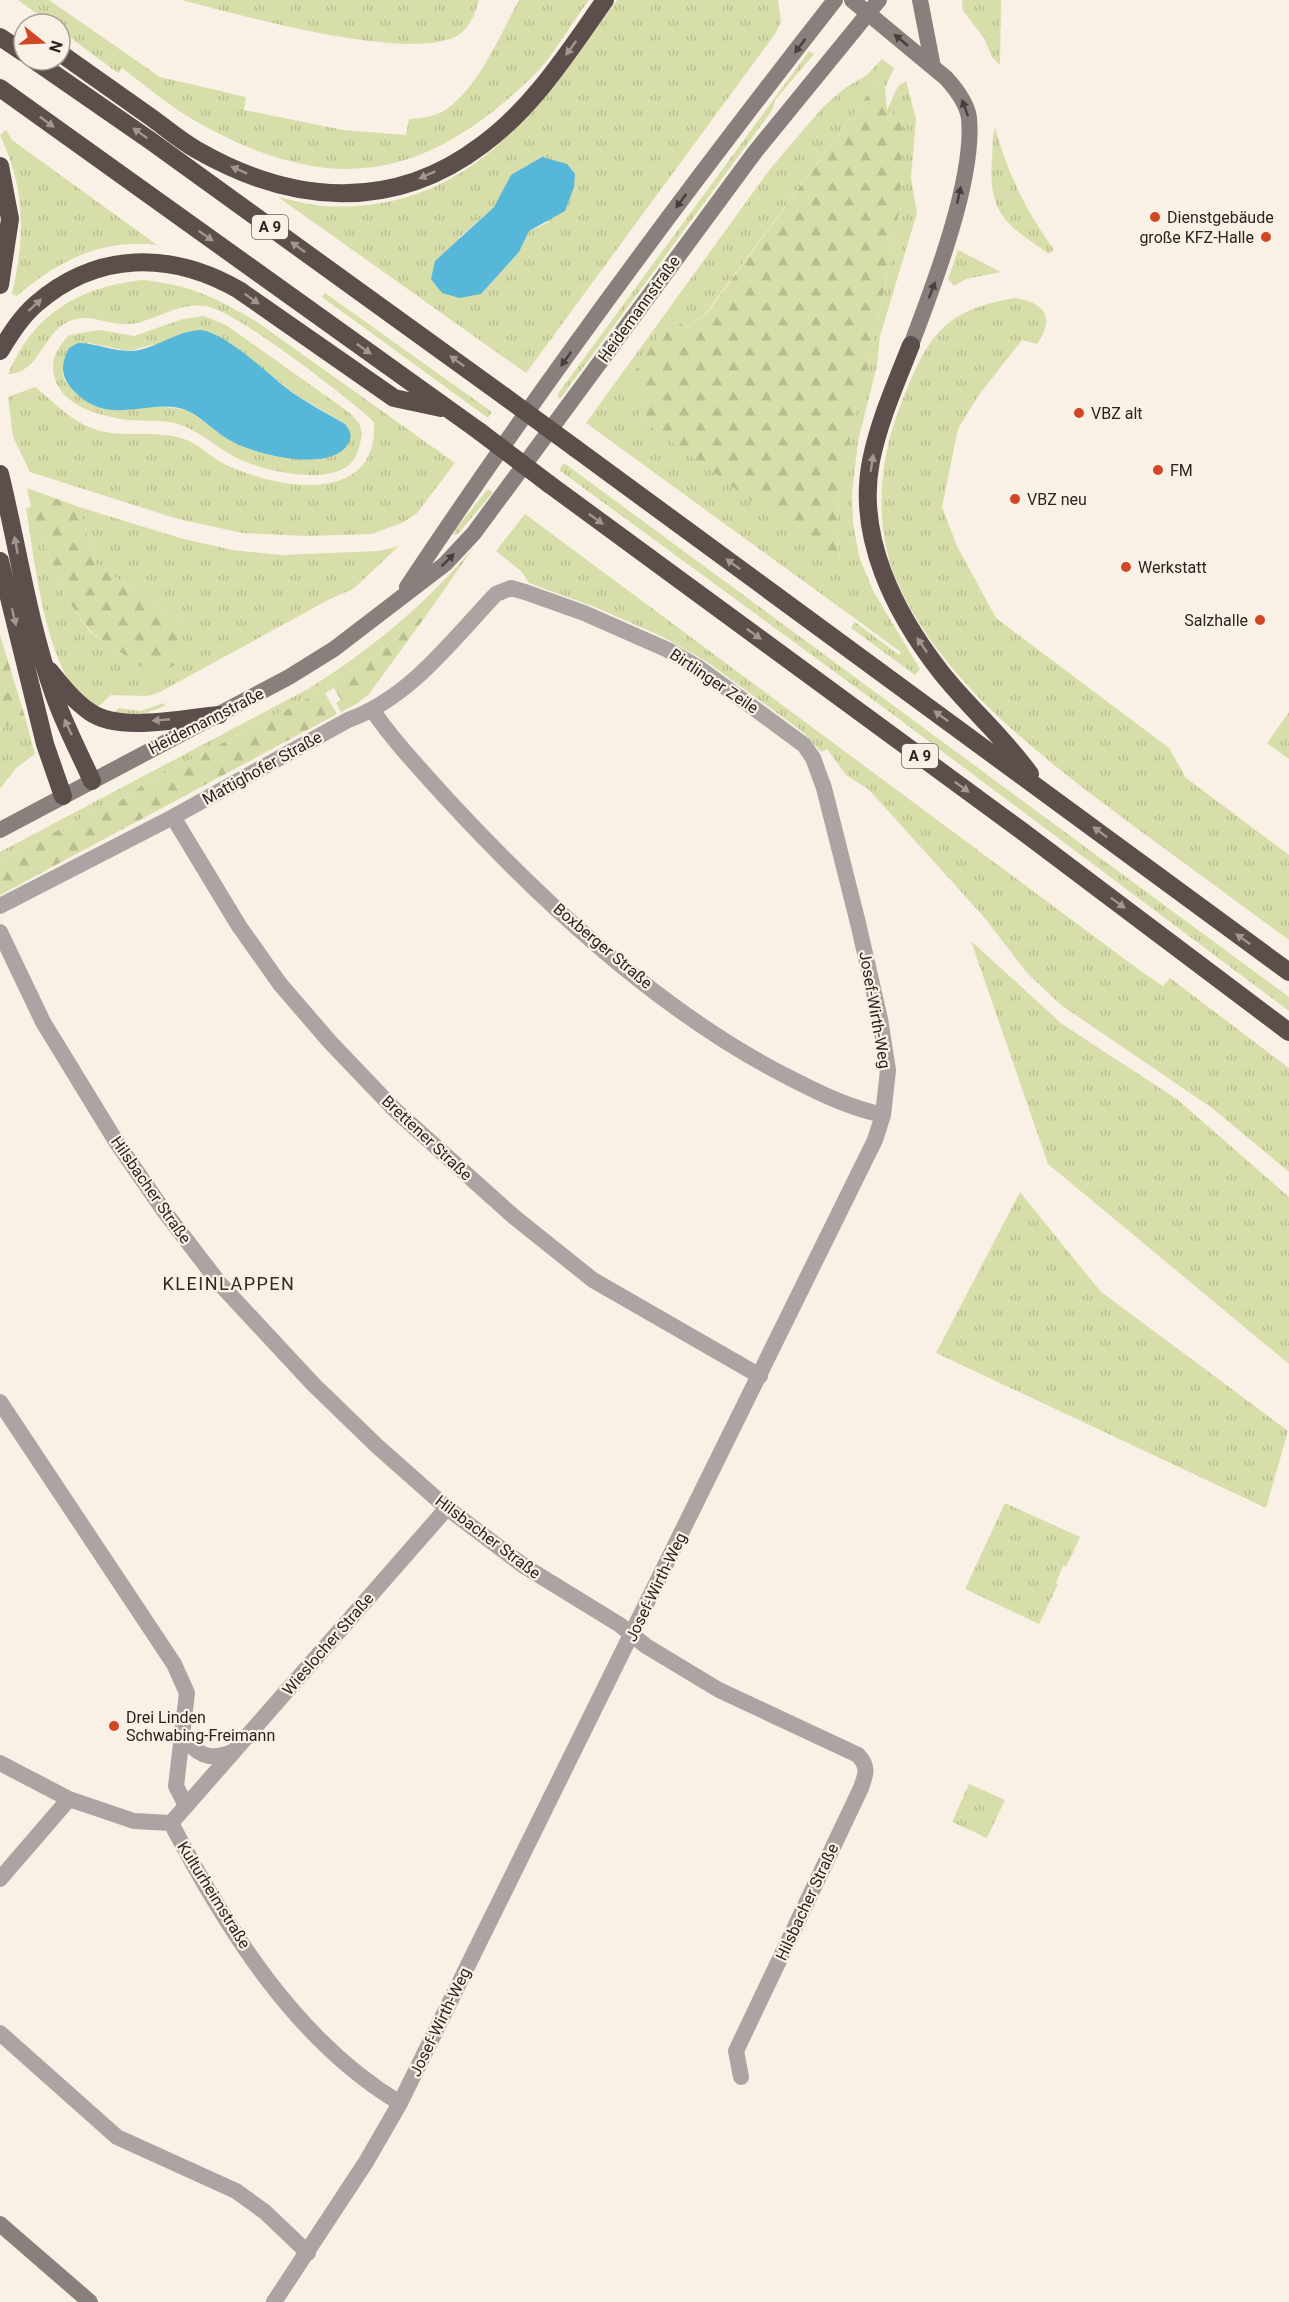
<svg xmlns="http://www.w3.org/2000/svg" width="1289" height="2302" viewBox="0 0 1289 2302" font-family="Roboto,sans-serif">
<defs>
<pattern id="grass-tufts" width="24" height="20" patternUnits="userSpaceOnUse" patternTransform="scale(1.5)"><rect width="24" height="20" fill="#d7dea9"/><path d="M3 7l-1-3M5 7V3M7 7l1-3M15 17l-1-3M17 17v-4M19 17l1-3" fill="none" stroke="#b9be91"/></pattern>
<pattern id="forest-firs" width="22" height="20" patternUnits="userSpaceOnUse" patternTransform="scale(1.5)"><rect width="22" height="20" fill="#d7dea9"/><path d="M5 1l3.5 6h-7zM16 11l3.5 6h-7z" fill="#b9be91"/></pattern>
</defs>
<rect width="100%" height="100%" fill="#f9f1e5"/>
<!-- grass -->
<path fill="url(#grass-tufts)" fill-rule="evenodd" d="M18 0H49L160 77 246 97 244 110 343 130 406 135 409 119C425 118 440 116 452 105 483 78 500 35 519 0H589C569 26 553 58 529 80 418 186 324 195 192 119 168 105 145 85 122 68L118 73 60 30V24H51Z
M181 0H479C475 14 469 30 455 37 400 61 242 15 181 0Z
M617 0H778L781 22 775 34 526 373 278 197C292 200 308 205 323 206 470 215 541 106 617 0ZM494 207 549 222 529 231 519 252 481 294 460 237Z
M962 0H1001L1000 65 992 57 984 38 963 11Z
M809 51 814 54 776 99 771 112 560 399 557 395Z
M882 59 894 68 885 88 875 85 706 313 686 328 678 322 649 400 638 417 840 565 837 525 841 477 878 322 900 208 887 110 898 86 906 81 916 119 911 178 917 213 880 336 877 365 858 441 852 494 853 523 859 556 873 591 920 669 915 675 851 628 855 622 899 655 901 652 586 423 770 169 823 107 845 88 867 75Z
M995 127C1007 173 1026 211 1054 250L1049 254C1007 225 988 215 992 159 993 148 992 138 995 127Z
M6 130 12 140 157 245C103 238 57 261 17 296L12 294C25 236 26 190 0 135Z
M958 250 1001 272 966 279 954 286 948 279Z
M141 280C188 284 217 298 257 322L455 463 417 513 404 522 372 534 306 536 243 533 178 519 30 472 13 437 8 397 35 387C54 402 71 421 94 429 123 439 155 429 184 439 198 443 209 456 222 463 272 488 379 509 374 422 350 399 234 309 205 306 177 302 156 321 130 324 110 326 92 313 72 320 42 331 40 374 8 374 34 313 78 288 141 280Z
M325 293 492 412 488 418 322 297Z
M1015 298C1044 302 1056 317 1037 344L1022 340 978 396 958 429 942 507 957 546 996 618 1169 748 1186 778 1289 855V940C1241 905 1194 870 1146 835 1057 769 947 690 899 586 873 530 878 461 901 404 927 339 941 310 1015 298Z
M204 316 226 325 350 413 359 423 362 434C360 444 358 456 351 463 331 485 270 472 246 462 222 453 203 432 178 424 163 419 145 422 128 420 101 416 62 407 54 376 50 359 58 347 69 335L100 330 134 336 183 319ZM229 342 295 394 345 424 233 442 187 410 77 394 65 381 62 372 89 343 129 351 152 345Z
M564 463 1289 997V1011L895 716 559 470Z
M488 489 493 492 459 533 454 535 455 530Z
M79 507 180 538 232 550 281 555 379 551 399 546 353 589 328 600 158 693 148 696 111 695 97 708C90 701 79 694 73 686 44 647 34 557 26 508L45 543 64 596 91 633 154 674 183 623 96 564Z
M525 514 1142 972 1163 986 1170 978 1289 1068V1172L1212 1108 1061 1005 1027 973 984 917 889 812 868 789 846 775 827 749 821 752 803 732 707 662 663 637 595 607 529 583 522 572 496 551Z
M474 547 430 610 375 655 314 695 144 784 129 796 93 812 0 861V852L308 689C372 649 426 604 474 547Z
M164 703 165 706 143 714 113 713 119 708 140 711Z
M1289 712V759L1267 743Z
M25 717 35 754 16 768 0 789V729Z
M971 941 1062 1024 1178 1100 1289 1197V1364L1048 1164Z
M1020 1192 1100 1291 1288 1431 1266 1508 936 1353Z
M1005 1503 1080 1537 1066 1567 1063 1566 1056 1583 1058 1584 1039 1624 965 1589Z
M969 1784 1005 1800 987 1838 952 1822Z"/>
<!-- forest -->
<path fill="url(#forest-firs)" d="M875 85 885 88 887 110 903 119 900 208 878 322 841 478 837 524 840 566 638 417 649 400 625 385 670 320 678 321 686 328 707 313Z
M27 488 79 507 96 564 183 623 180 663 154 675 92 633 64 596 45 543 26 508 31 507Z
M430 610 369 694 358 703 341 712 336 703 341 700 334 688 325 693 337 714 0 895V861L93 812 129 796 144 784 314 695 375 655Z
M0 635 25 717 0 729Z"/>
<!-- water -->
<path fill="#56b7d9" d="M542 157 567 164 575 174 574 187 565 211 529 231 519 252 481 294 460 298 442 293 431 279 435 261 494 207 511 175Z
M201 330C230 335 268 375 293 393 309 404 328 414 345 424 350 430 353 436 348 444 331 473 257 455 233 442 217 434 204 419 188 411 151 395 110 431 72 389 60 375 61 364 69 348L78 343C98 343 119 354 139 350 161 345 178 331 201 330Z"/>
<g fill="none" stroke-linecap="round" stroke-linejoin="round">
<!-- minor -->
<path stroke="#aba4a3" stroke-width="16" d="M373 711C395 743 423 772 449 801 545 905 667 1017 794 1080 823 1095 851 1108 883 1115
M173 817 239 926 280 984 330 1042 395 1110 513 1216 593 1280 760 1376
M0 906 173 817 348 720C411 697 451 641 496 594L511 588 525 592 584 613 668 650 699 668 804 745 813 758 824 788 858 923 880 1019 888 1070 883 1115 875 1140 400 2103 366 2162 274 2302
M0 932 43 1022 117 1143 164 1211 220 1284 313 1384 377 1446 447 1508 524 1566 620 1625 646 1646 719 1690 858 1755C869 1767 866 1774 861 1788L736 2051 741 2077
M0 1402 174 1664 187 1693 176 1786 186 1806 171 1823C226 1928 296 2041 400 2103
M181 1731C194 1754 209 1763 234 1751
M0 1763 69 1799 134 1821 171 1823
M186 1806 447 1508
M0 1879 69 1799
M0 2033 117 2137 236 2191 265 2212 308 2253"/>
<!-- secondary -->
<path stroke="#897f7c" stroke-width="16" d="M852 0 946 78C956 89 967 103 969 118 975 179 933 287 911 345
M920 0 933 67
M407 587C541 385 686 190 835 0
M0 830 289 677 334 649 445 564 474 533 755 152 879 0
M0 2224 90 2302"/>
<!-- motorway -->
<path stroke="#5b4e4b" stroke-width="18" d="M0 37 24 53
M60 53C91 75 122 97 152 118 167 129 181 141 197 150 291 204 392 213 482 145 533 108 569 51 605 0
M34 60 151 141 504 396
M0 88 479 431
M0 166 10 219 0 285
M911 345C896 383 879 421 871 461 856 537 895 613 940 671 968 707 1003 736 1030 774
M0 351C10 335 21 317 36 304 97 251 171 251 239 290L394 398 441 408
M575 448 1289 972
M0 474C18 547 28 621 53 692 63 722 79 752 92 781
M549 484 1022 831 1289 1032
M0 561 45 744 63 796
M50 671C62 686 74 701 90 712 120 733 183 718 219 715"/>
<!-- motorway-bridge -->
<path stroke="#5b4e4b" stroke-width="18" d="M504 396 575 448
M479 431 549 484"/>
</g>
<!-- one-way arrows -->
<defs><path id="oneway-solid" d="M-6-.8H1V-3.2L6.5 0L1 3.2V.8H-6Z" transform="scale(1.5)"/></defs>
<g fill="#45403c">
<use href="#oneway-solid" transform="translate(901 40) rotate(-140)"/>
<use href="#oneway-solid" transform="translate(800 46) rotate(127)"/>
<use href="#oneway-solid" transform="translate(965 108) rotate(-110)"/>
<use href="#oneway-solid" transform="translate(959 195) rotate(-78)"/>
<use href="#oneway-solid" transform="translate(681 201) rotate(127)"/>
<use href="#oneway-solid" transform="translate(932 290) rotate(-69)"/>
<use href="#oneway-solid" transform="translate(566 359) rotate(126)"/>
<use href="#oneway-solid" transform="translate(448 560) rotate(-45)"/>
</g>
<g fill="#a29790">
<use href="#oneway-solid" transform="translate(571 48) rotate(126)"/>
<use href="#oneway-solid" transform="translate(47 122) rotate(36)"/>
<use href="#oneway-solid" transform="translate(140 133) rotate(-145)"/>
<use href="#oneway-solid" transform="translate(239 170) rotate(-156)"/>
<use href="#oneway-solid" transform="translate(427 175) rotate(156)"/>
<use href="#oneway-solid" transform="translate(206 236) rotate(35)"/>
<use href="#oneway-solid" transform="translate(298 247) rotate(-144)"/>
<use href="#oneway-solid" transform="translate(252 299) rotate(35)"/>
<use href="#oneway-solid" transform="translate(35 305) rotate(-43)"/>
<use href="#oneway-solid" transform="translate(364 349) rotate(35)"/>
<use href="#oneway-solid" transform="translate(457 361) rotate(-144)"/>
<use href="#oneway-solid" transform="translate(872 463) rotate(-81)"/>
<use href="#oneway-solid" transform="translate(596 519) rotate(36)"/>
<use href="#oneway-solid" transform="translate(16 545) rotate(-101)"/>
<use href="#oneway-solid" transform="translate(733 564) rotate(-144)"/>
<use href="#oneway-solid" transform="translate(14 617) rotate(76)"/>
<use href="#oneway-solid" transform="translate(754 634) rotate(36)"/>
<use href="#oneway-solid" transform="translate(922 645) rotate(-125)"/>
<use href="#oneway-solid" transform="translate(941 716) rotate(-144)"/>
<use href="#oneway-solid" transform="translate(161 720) rotate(175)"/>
<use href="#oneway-solid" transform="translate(68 727) rotate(-115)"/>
<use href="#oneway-solid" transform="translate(962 787) rotate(36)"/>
<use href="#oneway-solid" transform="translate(1100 832) rotate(-143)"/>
<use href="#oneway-solid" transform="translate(1118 903) rotate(37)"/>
<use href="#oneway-solid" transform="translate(1243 939) rotate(-144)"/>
</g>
<!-- markers -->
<g fill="#d14725" stroke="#f9f1e5" stroke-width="2">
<circle cx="1155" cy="217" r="6"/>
<circle cx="1266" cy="237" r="6"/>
<circle cx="1079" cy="413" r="6"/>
<circle cx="1158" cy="470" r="6"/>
<circle cx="1015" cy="499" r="6"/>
<circle cx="1126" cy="567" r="6"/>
<circle cx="1260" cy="620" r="6"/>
<circle cx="114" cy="1726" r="6"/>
</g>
<g text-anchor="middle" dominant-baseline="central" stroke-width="4.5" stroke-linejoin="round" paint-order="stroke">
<!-- shield labels -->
<g fill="#f9f1e5" stroke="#67625b" stroke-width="1.5">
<rect x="252" y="215" width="36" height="24" rx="4.5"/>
<rect x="902" y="744" width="36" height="24" rx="4.5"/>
</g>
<g font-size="15" font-weight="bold" fill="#282520">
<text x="270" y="227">A 9</text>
<text x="920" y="756">A 9</text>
</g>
<!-- poi labels -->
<g font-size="16" fill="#282520" stroke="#f9f1e5" text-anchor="start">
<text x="1167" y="217">Dienstgebäude</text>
<text x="1254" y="237" text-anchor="end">große KFZ-Halle</text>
<text x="1091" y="413">VBZ alt</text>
<text x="1170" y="470">FM</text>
<text x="1027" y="499">VBZ neu</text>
<text x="1138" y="567">Werkstatt</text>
<text x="1248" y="620" text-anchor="end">Salzhalle</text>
<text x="126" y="1717">Drei Linden<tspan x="126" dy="18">Schwabing-Freimann</tspan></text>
</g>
<!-- street labels -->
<g font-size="16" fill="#282520" stroke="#f9f1e5">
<text transform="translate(639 309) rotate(-54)">Heidemannstraße</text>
<text transform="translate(714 681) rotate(34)">Birtlinger Zeile</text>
<text transform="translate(206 721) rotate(-27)">Heidemannstraße</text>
<text transform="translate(262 768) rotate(-29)">Mattighofer Straße</text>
<text transform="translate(603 946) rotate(40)">Boxberger Straße</text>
<text transform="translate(875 1010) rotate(80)">Josef-Wirth-Weg</text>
<text transform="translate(427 1138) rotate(43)">Brettener Straße</text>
<text transform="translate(151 1190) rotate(55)">Hilsbacher Straße</text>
<text transform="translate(488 1537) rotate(37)">Hilsbacher Straße</text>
<text transform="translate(656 1587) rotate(-64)">Josef-Wirth-Weg</text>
<text transform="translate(328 1644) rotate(-49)">Wieslocher Straße</text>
<text transform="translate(214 1895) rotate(58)">Kulturheimstraße</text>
<text transform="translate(807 1902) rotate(-65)">Hilsbacher Straße</text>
<text transform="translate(440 2022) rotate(-64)">Josef-Wirth-Weg</text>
</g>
<!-- neighbourhood labels -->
<g font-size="18" letter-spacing="1.5" fill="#312b21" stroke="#f9f1e5">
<text x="229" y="1283">KLEINLAPPEN</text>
</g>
</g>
<!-- north arrow -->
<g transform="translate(42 42) rotate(108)"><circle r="28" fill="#f9f1e5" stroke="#a59f96" stroke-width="1.5"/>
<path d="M0-4.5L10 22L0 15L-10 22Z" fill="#d14725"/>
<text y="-9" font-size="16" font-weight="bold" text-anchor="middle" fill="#282520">N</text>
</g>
</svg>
